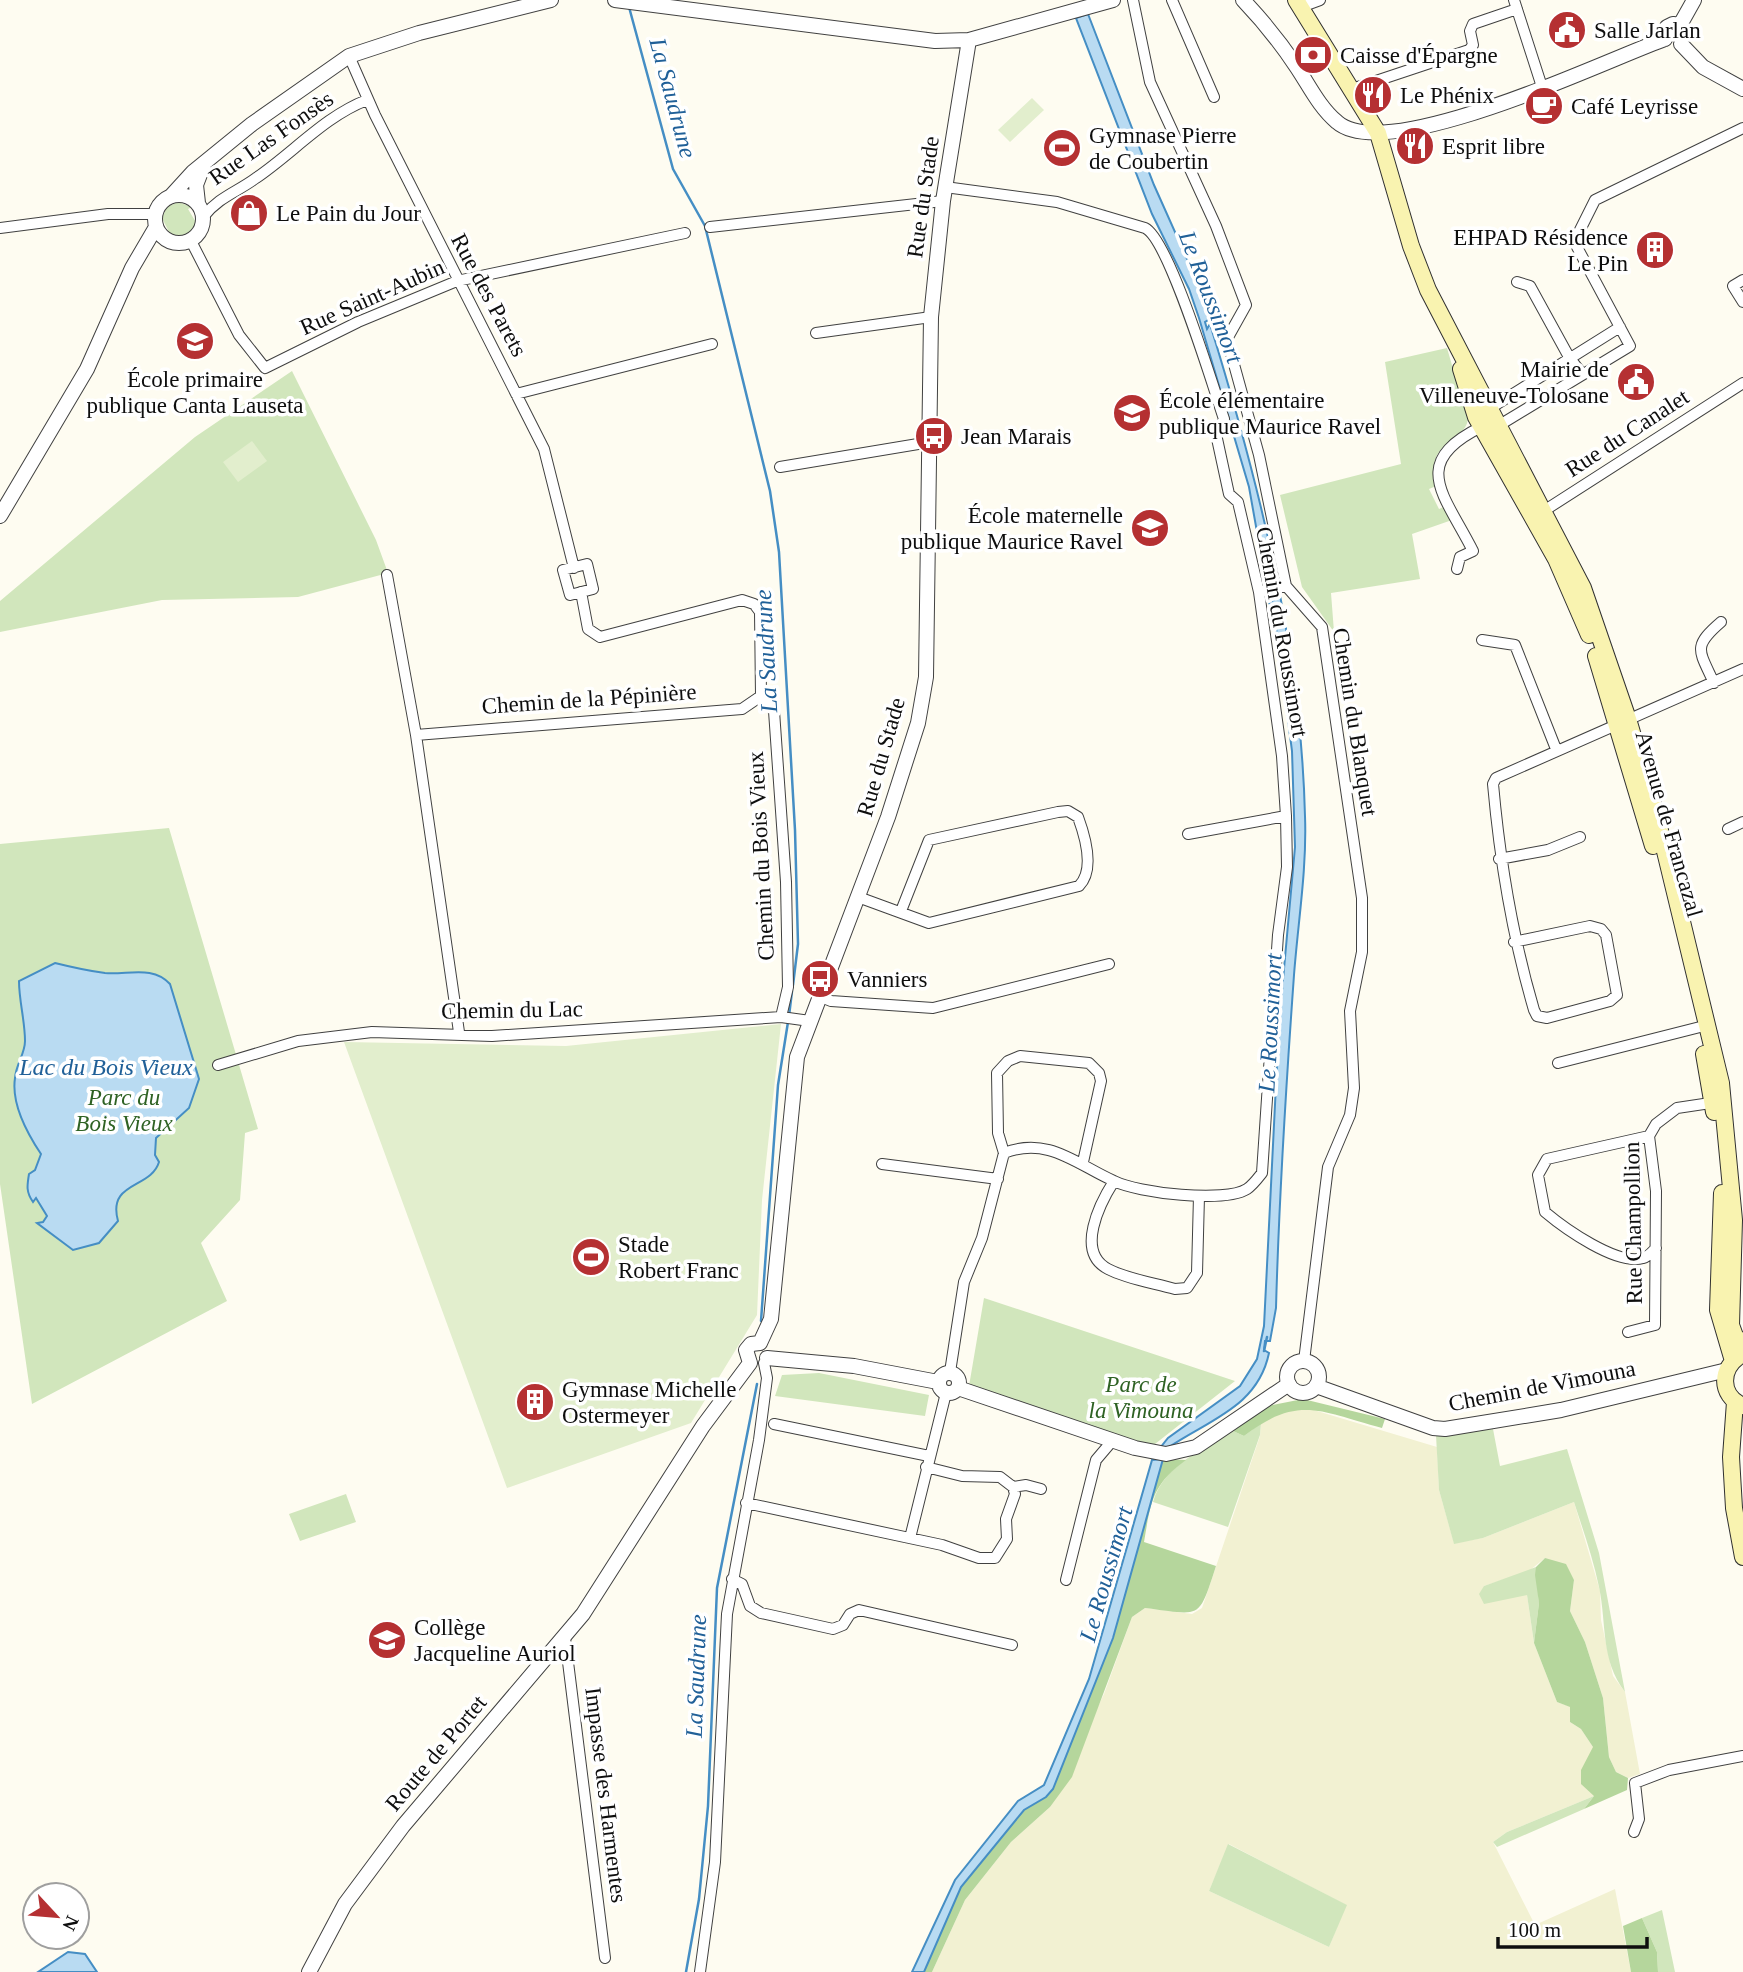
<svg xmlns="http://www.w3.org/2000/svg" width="1743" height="1972" viewBox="0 0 1743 1972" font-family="Georgia,serif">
<rect width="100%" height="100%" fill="#fefcf1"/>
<!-- farmland -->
<path fill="#f2f1d2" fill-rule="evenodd" d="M1307 1408 1437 1447 1439 1490 1454 1543 1483 1538 1574 1502 1600 1591 1601 1620 1613 1676 1625 1692 1640 1774 1628 1778 1616 1772 1609 1757 1603 1698 1585 1642 1570 1611 1574 1580 1545 1558 1529 1571 1484 1586 1527 1595 1534 1643 1557 1702 1571 1707 1570 1722 1581 1729 1593 1747 1594 1796 1507 1832 1493 1842 1535 1925 1615 1889 1631 1972H932L965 1900 1011 1842 1050 1807 1104 1694 1132 1617 1145 1608 1192 1614 1202 1608 1260 1436 1261 1423 1283 1412ZM1229 1844 1346 1905 1329 1947 1209 1891Z"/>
<!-- green -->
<path fill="#d1e6bc" d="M178 202 192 207 188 209 197 224C192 236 182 240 170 234L162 218 167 207Z
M1447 348 1468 420C1462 446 1424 440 1436 486L1429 489 1439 509 1446 506 1452 520 1412 534 1420 579 1331 593 1334 632 1302 587 1280 495 1401 464 1385 362Z
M292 371 376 540 388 573 298 597 162 600 0 632V601L195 437Z
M169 828 258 1129 245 1133 240 1200 201 1243 227 1301 32 1404 0 1184V844Z
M984 1298 1235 1381 1155 1444 1137 1443 969 1386Z
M819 1373 929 1395 925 1416 775 1396 782 1375Z
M1261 1423 1260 1435 1228 1527 1153 1502C1164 1465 1202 1450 1233 1431L1244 1436Z
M1493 1429 1500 1466 1567 1449 1599 1553 1625 1692C1600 1659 1607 1625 1599 1587 1593 1558 1583 1530 1574 1502L1483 1538 1454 1544 1439 1490 1436 1435Z
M346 1494 356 1522 300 1541 289 1514Z
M1536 1567 1539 1603 1534 1643 1527 1595 1484 1604 1479 1594 1484 1586Z
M1594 1796 1584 1809 1497 1847 1493 1842 1507 1832Z
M1228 1844 1347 1905 1329 1947 1209 1891Z
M1662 1910 1675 1972H1658L1657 1952 1642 1918Z"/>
<!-- forest -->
<path fill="#b5d69c" d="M1303 1399 1385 1419 1382 1428C1321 1412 1299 1394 1244 1436L1233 1431 1267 1406Z
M1163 1459 1186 1460C1152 1485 1151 1501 1144 1542L1216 1566C1198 1621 1202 1615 1145 1608L1132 1617 1072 1777 1050 1807 1011 1842 965 1900 932 1972H924L961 1887 1024 1810 1053 1789 1113 1638Z
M1545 1558 1566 1564 1574 1580 1570 1611 1585 1642 1603 1698 1609 1757 1616 1772 1628 1778 1627 1790 1584 1809 1594 1796 1581 1784V1770L1593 1747 1581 1729 1570 1722V1707L1557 1702 1534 1643 1539 1603 1535 1575 1536 1567Z
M1642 1918 1657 1952 1658 1972H1631L1623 1926Z"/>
<!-- pitch -->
<path fill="#e2eecd" d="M1032 98 1044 110 1010 142 998 130Z
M252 441 267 461 238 482 223 462Z
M781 1024 762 1200 757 1315 691 1423 507 1488 344 1042 566 1046Z"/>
<!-- water -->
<path fill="#b9dbf2" stroke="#458ec4" stroke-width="2" d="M1088 14 1154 185 1213 317 1205 322 1207 329 1210 324C1259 483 1301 649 1305 816 1307 869 1298 922 1294 975 1286 1086 1279 1197 1276 1308L1270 1341H1265L1264 1350 1269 1353C1258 1406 1211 1419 1169 1447L1160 1448 1168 1438 1240 1386 1257 1359 1264 1326 1279 1024 1295 847 1292 751 1275 620 1269 602 1274 600 1272 593 1268 594 1249 487 1199 318 1189 289 1152 214 1076 18Z
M55 963C71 967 89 971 105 973 128 975 153 965 170 984L199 1079 189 1108 156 1138 155 1155 159 1162C151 1189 107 1181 118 1221L99 1243 73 1250 37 1223 43 1222 47 1216 36 1198 33 1202C26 1192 27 1186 29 1174L35 1170 41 1154C27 1133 11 1104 15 1078 16 1064 25 1054 25 1041 25 1021 19 1001 19 981Z
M1163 1459 1113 1638 1053 1789 1046 1797 1024 1810 961 1887 924 1972H912L955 1880 1018 1801 1044 1785 1089 1679 1152 1460Z
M68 1952 85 1954 97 1972H38Z"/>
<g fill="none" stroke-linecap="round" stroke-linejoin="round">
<!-- stream -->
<path stroke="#458ec4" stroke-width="2.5" d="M629 7 673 169 705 226 770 491 779 552 795 830 798 944 793 985
M789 1016 792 991
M761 1321 778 1085 788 1022
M1264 1351 1267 1337
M686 1972 699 1899 708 1806 717 1588 757 1384"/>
<defs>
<path id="minor" d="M1133 0 1150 82 1216 226 1246 305 1227 339 1259 455 1286 586 1322 627 1362 898V952L1350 1011 1354 1088 1350 1115 1328 1167 1304 1361
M1172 0 1214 97
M1514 0 1543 90
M1301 7 1320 0
M349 56 375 115 544 449 574 568
M1352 89 1469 50 1473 45 1470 31 1473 24 1517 9
M945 187 1057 202 1145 228C1169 239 1213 387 1224 419L1216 434 1229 494 1238 502 1259 592 1282 756 1286 816 1287 867 1278 935 1262 1173C1258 1178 1253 1185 1247 1189 1225 1203 1138 1193 1114 1181 1076 1164 1048 1136 1004 1153L982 1238 964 1282 950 1372
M204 216C219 197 237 192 256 178 293 153 325 116 367 100
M710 227 943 201
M0 228 108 214H155
M191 241 239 335 265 368 358 322 457 281 685 233
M1743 280 1733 286 1743 302
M1517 282 1530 286 1569 357 1582 374
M816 333 931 317
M516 394 712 344
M1486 411 1620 327
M1493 429 1630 346 1577 247V236L1595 200 1743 128
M780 467 930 442
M1539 514 1743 383
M587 564 593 589 570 595 563 570Z
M1457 569 1460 557 1473 551C1445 495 1408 463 1481 427
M387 575 416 735 459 1032
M581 592 588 629 600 637 742 600 754 604 760 612 761 696
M1259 592 1286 586
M1482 640 1515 645 1556 749
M1714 683C1699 650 1692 647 1721 622
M761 696 774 711 786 882 788 987 781 1017
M416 735 742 709 761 696
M1728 829 1743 822
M1188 834 1286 816
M1499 859 1548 850 1580 837
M858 897 929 923 1079 886C1095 870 1085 836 1078 817L1068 811 1058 812 929 840 901 911
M1514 942 1590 926 1601 929 1606 935 1617 995 1610 1001 1547 1018 1537 1016 1534 1010C1512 935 1500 862 1493 784L1496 778 1743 669
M821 997 831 1001 933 1008 1109 964
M1558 1063 1708 1025
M218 1065 298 1041 372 1032 492 1036 781 1017 810 1021
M1649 1136 1547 1159 1538 1175 1545 1212C1564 1228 1617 1266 1643 1258 1648 1257 1652 1252 1656 1248
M1004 1153 998 1133 997 1073 1008 1061 1020 1056 1089 1063 1099 1073 1101 1081 1083 1162
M882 1164 998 1179
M1114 1181C1100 1203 1075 1252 1108 1269 1127 1279 1154 1283 1175 1289L1187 1288 1197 1273 1199 1196
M1628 1332 1655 1325 1656 1191 1649 1136 1656 1124 1677 1108 1717 1102
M774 1424 929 1456
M1013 1487 1026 1485 1041 1489
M746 1503 942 1545 979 1558H995L1007 1539 1006 1519 1015 1494 1013 1487 1000 1477 962 1476 926 1467
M910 1538 946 1393
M732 1579 742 1584 750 1606 761 1613 833 1629 843 1625 850 1614 859 1610 1012 1645
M1066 1580 1096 1460 1113 1440
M565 1638 605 1958
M1634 1832 1639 1819 1635 1783 1669 1770 1743 1756
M700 1972 715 1862 727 1614 759 1440 767 1378 764 1363"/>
<path id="tertiary" d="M615 0 935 41 969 40 1113 0
M1243 0C1263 21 1280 42 1296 66 1309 85 1319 107 1337 122 1387 166 1606 60 1665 39
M1680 25 1694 0
M1665 39 1667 27 1673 24 1680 25
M1681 44 1703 67 1743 89
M155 219a24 24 0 1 1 48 0a24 24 0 1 1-48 0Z
M172 195 193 172 252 124 349 56 419 33 551 0
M198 203 196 185 204 164
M0 516 87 369 132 268 156 227
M760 1343 771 1319 797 1057 888 817 918 723 926 677 931 317 943 201 969 40
M767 1358 854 1366 938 1382
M1287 1377a16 16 0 1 1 32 0a16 16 0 1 1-32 0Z
M750 1363 746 1350 751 1344 760 1343
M939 1383a10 10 0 1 1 20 0a10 10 0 1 1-20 0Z
M1316 1386 1433 1428 1445 1429 1561 1410 1727 1370
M958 1388 1135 1448 1166 1454 1196 1447 1289 1384
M309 1972 345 1904 403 1826 583 1614 703 1426 750 1363"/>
<path id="secondary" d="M1296 0 1378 133 1411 246 1428 290 1583 588 1628 719 1656 814 1721 1083 1734 1220 1731 1325 1735 1336 1743 1344
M1461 369 1476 417 1556 559 1589 635
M1596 656 1653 846
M1704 1054 1714 1112
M1722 1193 1718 1310 1733 1361
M1741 1355C1720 1368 1719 1395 1743 1406
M1735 1402 1731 1457 1734 1508 1743 1557"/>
</defs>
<!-- minor casing -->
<use href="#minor" stroke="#414141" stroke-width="12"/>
<!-- tertiary casing -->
<use href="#tertiary" stroke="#414141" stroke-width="16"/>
<!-- secondary casing -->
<use href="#secondary" stroke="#303030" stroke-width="18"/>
<!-- minor -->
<use href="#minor" stroke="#fff" stroke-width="10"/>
<!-- tertiary -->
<use href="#tertiary" stroke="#fff" stroke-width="14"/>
<!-- secondary -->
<use href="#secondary" stroke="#f9f3b0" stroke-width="16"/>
</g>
<!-- icons -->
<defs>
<symbol id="civic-disc" viewBox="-11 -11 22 22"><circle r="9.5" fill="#b53032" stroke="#fff"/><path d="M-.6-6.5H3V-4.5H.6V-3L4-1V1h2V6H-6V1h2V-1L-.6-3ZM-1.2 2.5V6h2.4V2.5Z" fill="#fff"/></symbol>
<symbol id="bank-disc" viewBox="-11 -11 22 22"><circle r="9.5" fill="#b53032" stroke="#fff"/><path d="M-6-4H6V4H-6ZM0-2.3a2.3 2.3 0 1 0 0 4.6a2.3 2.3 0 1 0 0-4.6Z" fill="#fff"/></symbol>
<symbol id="restaurant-disc" viewBox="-11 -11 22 22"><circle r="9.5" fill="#b53032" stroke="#fff"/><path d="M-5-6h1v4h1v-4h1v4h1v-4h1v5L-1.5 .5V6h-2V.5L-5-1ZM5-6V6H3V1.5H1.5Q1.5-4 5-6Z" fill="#fff"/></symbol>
<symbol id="cafe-disc" viewBox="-11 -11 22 22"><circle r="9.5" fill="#b53032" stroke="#fff"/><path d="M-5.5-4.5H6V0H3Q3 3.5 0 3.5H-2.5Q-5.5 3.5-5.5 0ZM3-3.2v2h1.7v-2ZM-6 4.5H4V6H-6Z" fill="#fff"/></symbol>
<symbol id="stadium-disc" viewBox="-11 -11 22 22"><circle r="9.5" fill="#b53032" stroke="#fff"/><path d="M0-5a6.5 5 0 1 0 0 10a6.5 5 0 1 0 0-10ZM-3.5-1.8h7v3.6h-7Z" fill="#fff"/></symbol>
<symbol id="shop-disc" viewBox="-11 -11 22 22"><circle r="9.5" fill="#b53032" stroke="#fff"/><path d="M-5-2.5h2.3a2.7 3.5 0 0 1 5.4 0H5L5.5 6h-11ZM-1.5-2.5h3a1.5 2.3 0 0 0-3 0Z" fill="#fff"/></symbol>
<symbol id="building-disc" viewBox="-11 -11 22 22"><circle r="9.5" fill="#b53032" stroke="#fff"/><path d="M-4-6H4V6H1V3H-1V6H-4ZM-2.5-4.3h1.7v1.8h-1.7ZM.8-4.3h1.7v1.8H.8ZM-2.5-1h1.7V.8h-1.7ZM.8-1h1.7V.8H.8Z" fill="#fff"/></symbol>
<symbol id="school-disc" viewBox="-11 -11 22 22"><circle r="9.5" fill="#b53032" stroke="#fff"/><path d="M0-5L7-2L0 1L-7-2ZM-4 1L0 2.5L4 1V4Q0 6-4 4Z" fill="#fff"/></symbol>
<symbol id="bus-disc" viewBox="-11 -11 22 22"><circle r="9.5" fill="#b53032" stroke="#fff"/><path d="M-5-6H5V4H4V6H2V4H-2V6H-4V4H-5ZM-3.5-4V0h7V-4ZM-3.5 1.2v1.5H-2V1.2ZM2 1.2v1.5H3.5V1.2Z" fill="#fff"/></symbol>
</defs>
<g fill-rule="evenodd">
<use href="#civic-disc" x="1545" y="8" width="44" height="44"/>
<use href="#bank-disc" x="1291" y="33" width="44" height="44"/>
<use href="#restaurant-disc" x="1351" y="73" width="44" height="44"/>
<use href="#cafe-disc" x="1522" y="84" width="44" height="44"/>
<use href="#restaurant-disc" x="1393" y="124" width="44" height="44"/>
<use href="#stadium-disc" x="1040" y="126" width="44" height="44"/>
<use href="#shop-disc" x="227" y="191" width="44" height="44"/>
<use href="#building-disc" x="1633" y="228" width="44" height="44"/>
<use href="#school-disc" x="173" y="319" width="44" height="44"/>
<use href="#civic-disc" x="1614" y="360" width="44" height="44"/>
<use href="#school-disc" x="1110" y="391" width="44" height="44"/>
<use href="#bus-disc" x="912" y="414" width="44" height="44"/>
<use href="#school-disc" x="1128" y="506" width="44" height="44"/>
<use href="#bus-disc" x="798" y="957" width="44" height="44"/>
<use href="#stadium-disc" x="569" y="1235" width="44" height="44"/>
<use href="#building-disc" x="513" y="1380" width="44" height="44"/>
<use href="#school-disc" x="365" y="1618" width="44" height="44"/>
</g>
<g text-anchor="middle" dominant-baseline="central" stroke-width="7" stroke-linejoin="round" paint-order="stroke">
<!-- poi labels -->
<g font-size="23" fill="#0e0e0e" stroke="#fff" text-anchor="start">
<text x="1594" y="30">Salle Jarlan</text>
<text x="1340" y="55">Caisse d'Épargne</text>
<text x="1400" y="95">Le Phénix</text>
<text x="1571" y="106">Café Leyrisse</text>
<text x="1089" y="135">Gymnase Pierre<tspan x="1089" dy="26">de Coubertin</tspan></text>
<text x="1442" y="146">Esprit libre</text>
<text x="276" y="213">Le Pain du Jour</text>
<text x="1628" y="237" text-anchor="end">EHPAD Résidence<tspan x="1628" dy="26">Le Pin</tspan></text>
<text x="1609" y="369" text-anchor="end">Mairie de<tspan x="1609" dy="26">Villeneuve-Tolosane</tspan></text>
<text x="195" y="379" text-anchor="middle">École primaire<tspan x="195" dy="26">publique Canta Lauseta</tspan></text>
<text x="1159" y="400">École élémentaire<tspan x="1159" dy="26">publique Maurice Ravel</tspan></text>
<text x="961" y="436">Jean Marais</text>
<text x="1123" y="515" text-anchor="end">École maternelle<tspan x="1123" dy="26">publique Maurice Ravel</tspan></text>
<text x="847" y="979">Vanniers</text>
<text x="618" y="1244">Stade<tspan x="618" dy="26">Robert Franc</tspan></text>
<text x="562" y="1389">Gymnase Michelle<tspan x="562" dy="26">Ostermeyer</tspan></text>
<text x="414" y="1627">Collège<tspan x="414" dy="26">Jacqueline Auriol</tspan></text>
</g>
<!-- street labels -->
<g font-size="23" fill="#0e0e0e" stroke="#fff">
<text transform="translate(271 138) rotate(-35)">Rue Las Fonsès</text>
<text transform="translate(923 197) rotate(-82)">Rue du Stade</text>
<text transform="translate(489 295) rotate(62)">Rue des Parets</text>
<text transform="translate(372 297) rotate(-24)">Rue Saint-Aubin</text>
<text transform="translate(1627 433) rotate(-33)">Rue du Canalet</text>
<text transform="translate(1282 632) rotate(80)">Chemin du Roussimort</text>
<text transform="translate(589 699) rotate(-4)">Chemin de la Pépinière</text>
<text transform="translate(1355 722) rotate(81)">Chemin du Blanquet</text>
<text transform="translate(881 757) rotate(-74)">Rue du Stade</text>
<text transform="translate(1669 824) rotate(74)">Avenue de Francazal</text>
<text transform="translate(761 856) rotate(-93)">Chemin du Bois Vieux</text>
<text transform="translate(512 1010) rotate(-1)">Chemin du Lac</text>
<text transform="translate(1633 1223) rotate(-91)">Rue Champollion</text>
<text transform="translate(1542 1386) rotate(-11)">Chemin de Vimouna</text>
<text transform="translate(436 1753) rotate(-50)">Route de Portet</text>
<text transform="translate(606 1795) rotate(83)">Impasse des Harmentes</text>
</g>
<!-- park labels -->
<g font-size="23" font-style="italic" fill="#2e6223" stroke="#fff">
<text x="124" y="1097">Parc du<tspan x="124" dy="26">Bois Vieux</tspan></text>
<text x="1141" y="1384">Parc de<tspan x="1141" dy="26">la Vimouna</tspan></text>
</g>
<!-- water labels -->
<g font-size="24" font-style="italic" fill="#206098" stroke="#fff">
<text transform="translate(673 98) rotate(75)">La Saudrune</text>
<text transform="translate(1211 297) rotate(69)">Le Roussimort</text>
<text transform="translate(766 651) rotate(-93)">La Saudrune</text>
<text transform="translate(1270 1023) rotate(-87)">Le Roussimort</text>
<text x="106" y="1067">Lac du Bois Vieux</text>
<text transform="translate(1106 1574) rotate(-74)">Le Roussimort</text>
<text transform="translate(696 1676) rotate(-88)">La Saudrune</text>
</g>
</g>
<!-- north arrow -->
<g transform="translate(56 1916) rotate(116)"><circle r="33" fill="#ffffff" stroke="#9f9f9f" stroke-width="2"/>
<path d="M0-5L12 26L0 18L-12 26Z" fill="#b53032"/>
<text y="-10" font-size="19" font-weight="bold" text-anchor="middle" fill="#0e0e0e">N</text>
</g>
<!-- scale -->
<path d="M1498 1937v10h149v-10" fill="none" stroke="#0e0e0e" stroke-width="3.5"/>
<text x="1508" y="1937" font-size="21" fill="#0e0e0e" stroke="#ffffff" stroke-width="5" paint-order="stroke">100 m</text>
</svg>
